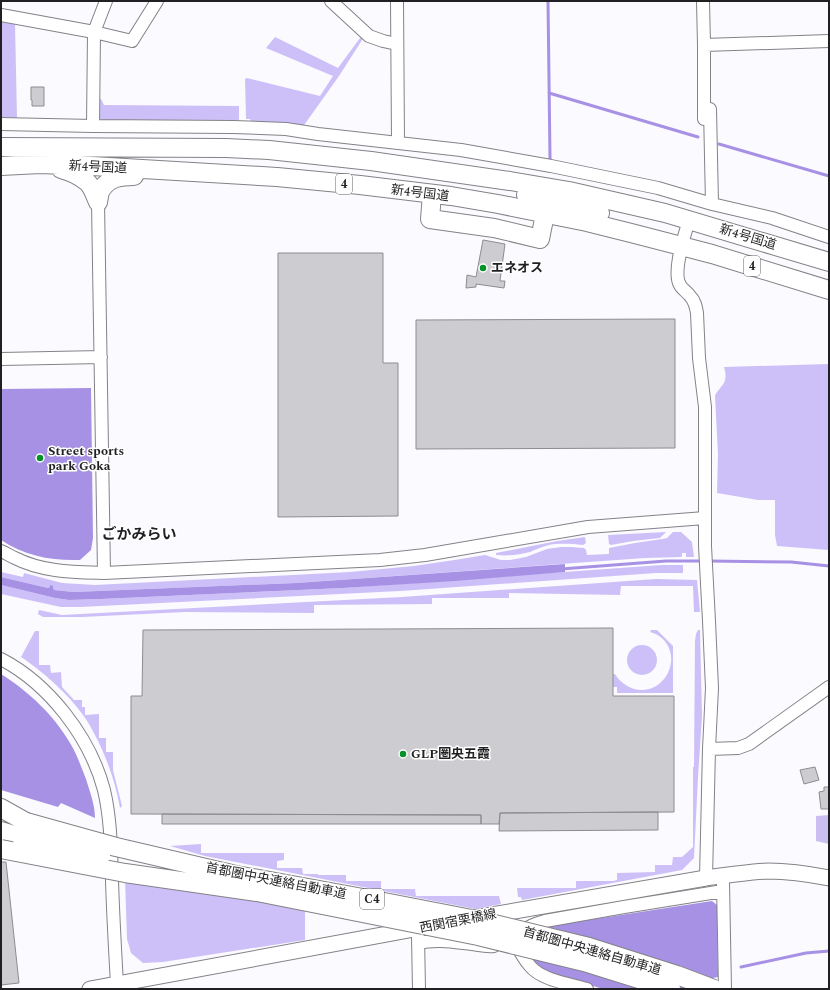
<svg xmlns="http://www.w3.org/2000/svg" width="830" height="990" viewBox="0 0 830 990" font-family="Spectral,'Noto Sans JP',serif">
<rect width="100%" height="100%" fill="#fbfafe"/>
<!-- green -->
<path fill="#cdc0f8" d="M1 19 15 23 17 118 1 117Z
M275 37 338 68 360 38 364 37 339 76 302 128 252 123 250 119H246L245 79 247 78 320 96 333 76 266 48Z
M98 98 101 99 104 105 239 106V123L102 120 99 118Z
M829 364V550L777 546 775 535V500H758L717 493 718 454 715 396C716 392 719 390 721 387 727 381 726 374 724 367Z
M666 532 660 538 633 541 611 545 609 544 608 535Z
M673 532H681L692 542 694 557H686V553H682V556L681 557 645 558 296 583 74 592 54 590 53 587H50L48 588 1 577V572L23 577 24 573 62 583 95 585 350 572 414 566 461 559 485 555 501 560H510L526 557 547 549 561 547H571L584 548 586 550 587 555 609 554V548L635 543 662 539 667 538Z
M585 537 586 543 583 545C572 544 560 543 549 545 542 547 536 549 530 552 519 555 508 556 496 555V553L557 541Z
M662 565H683V573H656L400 591 80 607H61L1 594V585L55 598 69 600 101 599 343 588Z
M656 579 697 580 700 612H694L693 586H621L620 595 509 593V598H432V604L314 605V613L185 612 82 617H43L38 614 39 610 62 615 402 597Z
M651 630H657L673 646V693H617V687H613V674H615C619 681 626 686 634 689 666 697 685 654 659 636 657 634 653 633 650 632Z
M698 630H700L702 716 698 777 694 858 682 870 522 900 521 897H518L517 888H576V881H613L617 880V873L655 872V865H672L673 857H682L693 847V767H694L695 641 696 634Z
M35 631H39V665H50L51 673 61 672 62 687 74 700H82V707H85V715L99 714V738H106V752H113V770L122 806 120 808C115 779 104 750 89 724 74 699 45 673 21 657Z
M627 660a15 15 0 1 1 30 0a15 15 0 1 1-30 0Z
M201 844V853H284V860L277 861V868H302L303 874H318V875H346V881H381V889H415L416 896H499L501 904 475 909 205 856 170 846Z
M125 879 224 895 305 910V940L163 962 143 963 131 953 127 939Z"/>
<!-- forest -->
<path fill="#cbbff2" d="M829 815V844L816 841V816Z"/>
<!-- water -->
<path fill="#a791e4" d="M91 388 93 538 91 550 80 560C53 561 24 556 1 540V389Z
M565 564V572L455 581 343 588 101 599 69 600 55 598 1 585V577L48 588 50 587V585L53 586V587L54 590 74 592 296 583Z
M1 674C28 691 54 715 70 743 77 754 81 767 86 779 90 792 95 805 95 818L61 803 58 807 1 790Z
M712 901 717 905 718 977 713 978 717 989H603L544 971 534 964 522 939 537 929 549 926Z"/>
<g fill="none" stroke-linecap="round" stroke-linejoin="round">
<!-- stream -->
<path stroke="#a791e4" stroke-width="3" d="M548 1 550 159
M549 93 698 137
M719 144 829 176
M709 561 791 562 829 566
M561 569 666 561H703
M741 967 806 953 829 951"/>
</g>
<!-- building -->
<path fill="#cdccd1" stroke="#8d8c91" d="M31 87H44V106H32V100H31Z
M483 240 505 244 500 281H505L504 288 476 284V287L466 288 467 275 476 277Z
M278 253H383V363H398V516L278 517Z
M675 319V448L416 449V320Z
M613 628V696H674V812L500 813 499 824H481V815L131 814V696H142L143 630Z
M815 767 819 780 804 784 800 770Z
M824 787H829V809H821L819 792 824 791Z
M658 812V830L499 831 500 813Z
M162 814 481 815V824H162Z
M1 862H6L19 983 1 985Z"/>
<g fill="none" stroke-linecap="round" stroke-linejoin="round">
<defs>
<path id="minor" d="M331 1 369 36 383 41 397 44
M397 1 398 142
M703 1 704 45V119
M1 15 94 32 132 41 157 1
M704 45 829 41
M710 109 712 204
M1 124 93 126 233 127 286 129 318 134 461 150 551 166 658 188 712 204 772 218 829 237
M93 126 94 32 106 1
M98 202 104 573
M689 220C685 234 672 272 680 285 682 289 687 292 690 296 695 301 696 307 697 313L699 358 705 407V546L709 621 712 688 709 749 706 878
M1 359 101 357
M1 551C6 553 10 556 15 558 42 572 74 572 104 573L380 560 425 555 588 527 705 518
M1 659C49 684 90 737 104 790 111 820 111 850 112 880 113 915 115 949 117 984
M709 749 738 748 749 744 829 687
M723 883 725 989
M520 933C528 926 535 924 545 921L624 907 723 891
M418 936 419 989
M515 942C519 950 524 959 530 966 541 980 570 984 587 989
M418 943C437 939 453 942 472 944 479 945 486 947 494 946"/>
<path id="major" d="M474 918 706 878C727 875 747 872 768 871 788 871 809 874 829 878
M90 989 425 927"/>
<path id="highway" d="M1 147 226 148 269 150 371 161 510 181 569 191 665 213 829 262
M1 166 40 164 92 166 277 177 360 185 451 196 498 204 587 222 631 233 712 254 829 290
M61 169C69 171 80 176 87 182 93 187 95 196 98 202
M432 194 430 219 494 228 540 239 545 214
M526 195 600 213
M98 202C99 198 99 193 101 190 109 177 121 176 134 176
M1 808 26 822
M1 831 21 837"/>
</defs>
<!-- minor casing -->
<use href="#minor" stroke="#838287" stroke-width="14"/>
<!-- major casing -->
<use href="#major" stroke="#838287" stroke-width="17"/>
<!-- highway casing -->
<use href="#highway" stroke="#838287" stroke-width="20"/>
<!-- minor -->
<use href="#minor" stroke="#fff" stroke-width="12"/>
<!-- major -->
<use href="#major" stroke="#fff" stroke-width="15"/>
<!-- highway -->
<use href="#highway" stroke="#fff" stroke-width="18"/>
<defs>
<path id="highway-bridge" d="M26 822 116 847 236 875 374 900 482 921 589 947 677 975 714 989
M21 837 101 856
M1 849 125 873 257 892 478 936 584 962 671 989"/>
</defs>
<!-- highway-bridge casing -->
<use href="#highway-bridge" stroke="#838287" stroke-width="20" stroke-linecap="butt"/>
<!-- highway-bridge -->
<use href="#highway-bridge" stroke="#fff" stroke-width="18"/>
</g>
<!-- markers -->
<g fill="#009227" stroke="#fff" stroke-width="1.5">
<circle cx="483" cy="268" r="4"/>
<circle cx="40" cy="458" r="4"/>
<circle cx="403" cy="754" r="4"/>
</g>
<g text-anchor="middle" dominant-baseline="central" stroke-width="3" stroke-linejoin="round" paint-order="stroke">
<!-- shield labels -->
<g fill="#fff" stroke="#636264" stroke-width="1">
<rect x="336" y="174" width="16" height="20" rx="3"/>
<rect x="744" y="256" width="16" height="20" rx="3"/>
<rect x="360" y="889" width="24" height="20" rx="3"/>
</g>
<g font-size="12" font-weight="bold" fill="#201f21">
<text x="344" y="184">4</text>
<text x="752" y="266">4</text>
<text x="372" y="899">C4</text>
</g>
<!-- street labels -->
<g font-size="13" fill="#201f21" stroke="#fff">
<text transform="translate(98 167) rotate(3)">新4号国道</text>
<text transform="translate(420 193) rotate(7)">新4号国道</text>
<text transform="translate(748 237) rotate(17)">新4号国道</text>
<text transform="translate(276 881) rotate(11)">首都圏中央連絡自動車道</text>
<text transform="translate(458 921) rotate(-11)">西関宿栗橋線</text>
<text transform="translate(592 951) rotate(16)">首都圏中央連絡自動車道</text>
</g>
<!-- poi labels -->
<g font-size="13" font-weight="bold" fill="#201f21" stroke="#fff" text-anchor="start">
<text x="491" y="268">エネオス</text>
<text x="48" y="451">Street sports<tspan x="48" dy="15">park Goka</tspan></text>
<text x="411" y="754">GLP圏央五霞</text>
</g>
<!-- quarter labels -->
<g font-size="15" font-weight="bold" fill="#201f21" stroke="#fff">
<text x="139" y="534">ごかみらい</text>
</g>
</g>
<!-- border -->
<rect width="830" height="990" fill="none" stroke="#201f21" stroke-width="4"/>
</svg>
